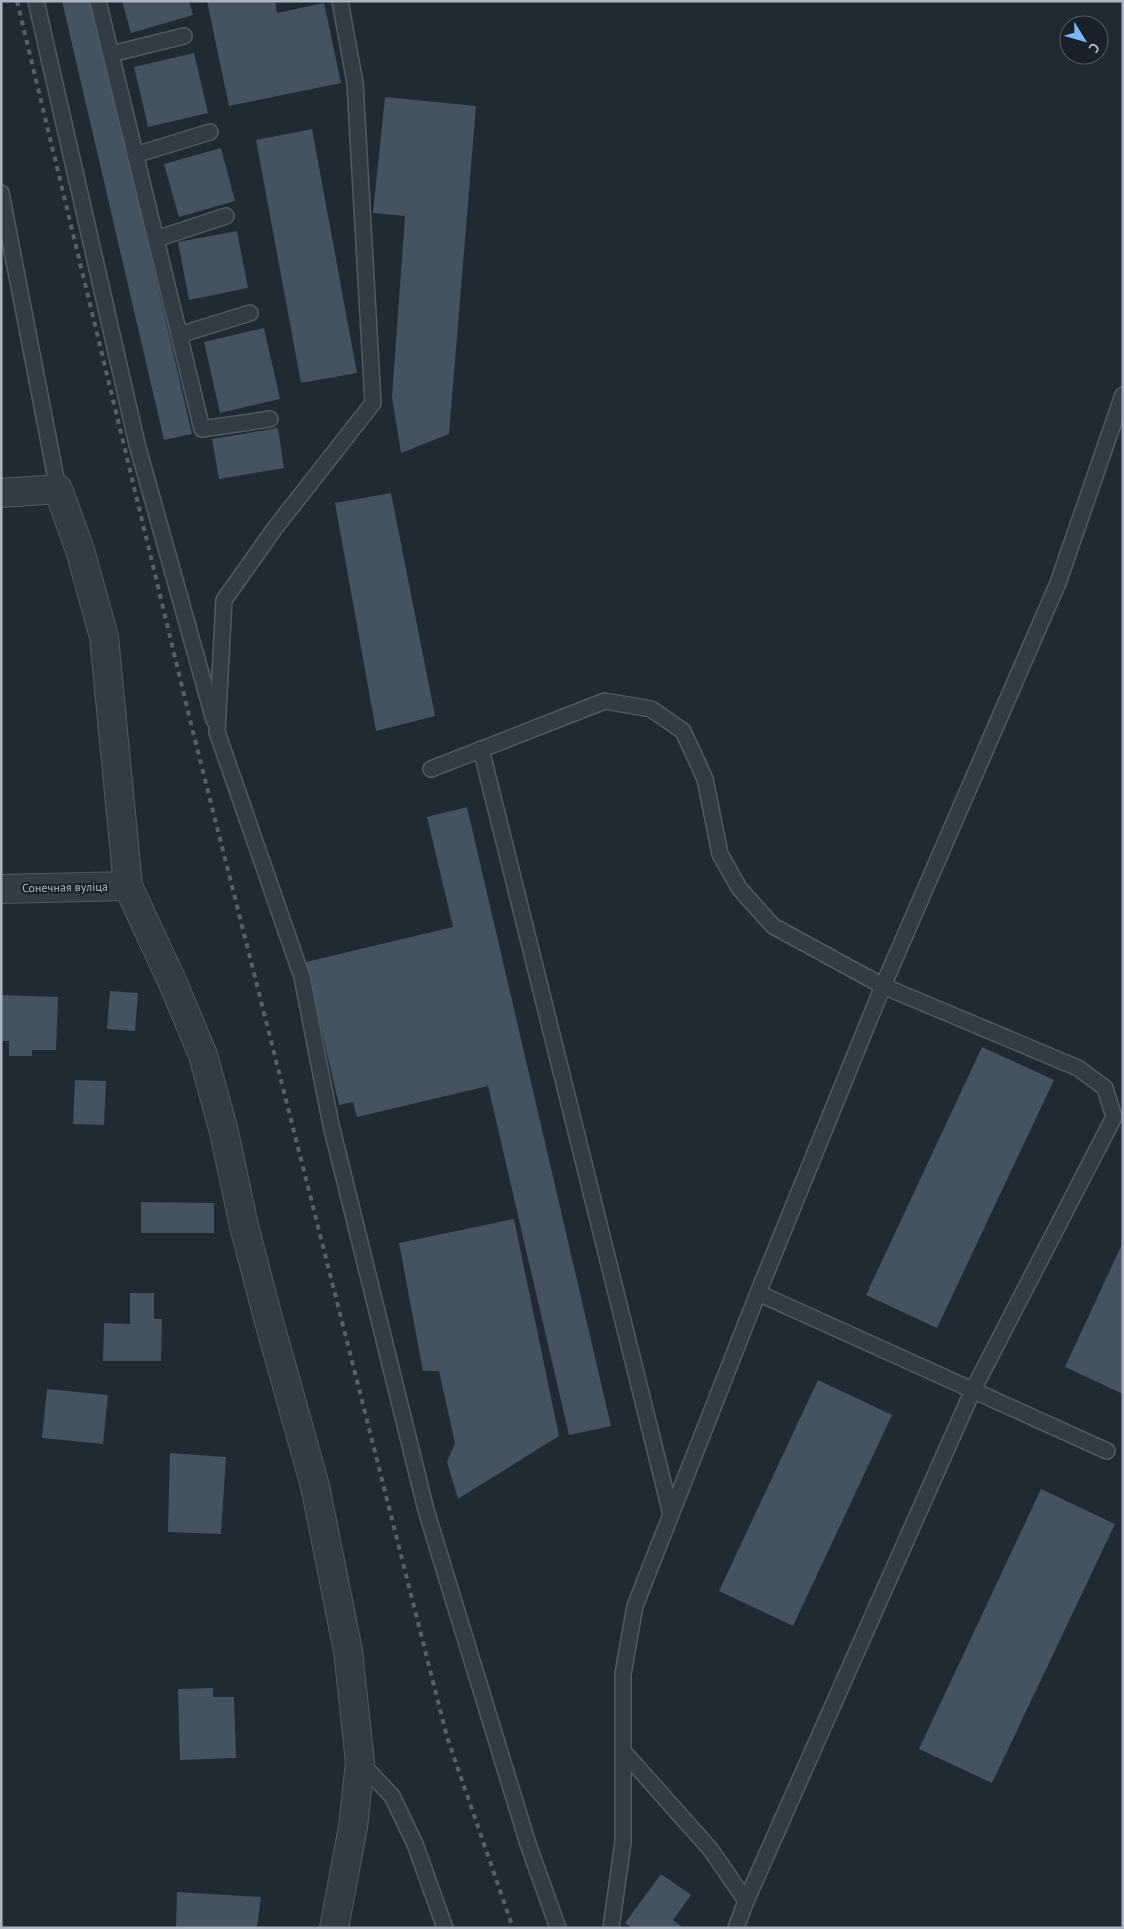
<svg xmlns="http://www.w3.org/2000/svg" width="1124" height="1929" viewBox="0 0 1124 1929" font-family="'PT Sans',sans-serif">
<rect width="100%" height="100%" fill="#1f2a35"/>
<!-- building -->
<path fill="#45525f" d="M62 1H92L192 434 164 440Z
M122 1H189L193 15 131 33Z
M207 1H275L277 13 324 3 341 83 229 106Z
M194 53 208 113 148 127 134 67Z
M385 97 476 106 449 434 401 453 392 397 405 216 373 213Z
M312 129 357 373 301 383 256 140Z
M221 148 235 201 179 217 164 164Z
M237 231 248 288 189 300 178 242Z
M264 328 280 399 220 413 204 342Z
M278 428 284 468 219 479 212 439Z
M391 493 435 716 376 731 335 503Z
M467 807 611 1426 569 1435 488 1086 357 1117 353 1102 339 1105 306 962 453 927 427 817Z
M110 991 138 993 135 1031 107 1029Z
M1 995 58 997 56 1050H32V1056H9V1041H1Z
M982 1047 1054 1080 937 1328 866 1295Z
M75 1080 106 1081 104 1125 73 1124Z
M141 1202 214 1203V1233H141Z
M514 1219 559 1436 458 1499 447 1462 455 1443 439 1371H423L399 1243Z
M1123 1242V1394L1065 1367Z
M130 1293H154V1319H162L161 1361H103L104 1323 130 1324Z
M818 1380 892 1415 793 1626 719 1591Z
M47 1389 108 1395 103 1444 42 1438Z
M170 1453 226 1457 221 1534 168 1532Z
M1041 1489 1115 1524 992 1783 919 1749Z
M213 1688V1697H234L236 1758 180 1760 178 1689Z
M661 1874 691 1895 673 1920 683 1928H632L625 1923Z
M177 1892 261 1897 257 1928H176Z"/>
<g fill="none" stroke-linecap="round" stroke-linejoin="round">
<defs>
<path id="service" d="M36 1 137 444 214 720
M98 1 202 429 270 419
M340 1 355 83 373 403 275 528 224 600 217 732 302 977 331 1125 426 1510 528 1844 558 1928
M111 54 184 36
M135 155 210 132
M1 193 58 489
M156 239 226 216
M179 335 250 313
M481 749 671 1514
M431 769 605 701 651 709 683 731 705 779 720 854 739 888 773 926 883 986 1078 1068 1105 1088 1114 1117 973 1390 746 1901 736 1928
M758 1293 1107 1451
M623 1751 711 1850 746 1901
M360 1762 392 1796 415 1844 445 1928
M611 1928 623 1842V1674L635 1606 758 1293 883 986 1058 583 1123 395"/>
<path id="minor" d="M1 493 58 489 80 550 104 637 128 886 172 981 203 1055 224 1132 244 1226 268 1318 315 1486 348 1651 360 1762 353 1827 334 1928
M1 889 128 886"/>
</defs>
<!-- service casing -->
<use href="#service" stroke="#505a64" stroke-width="18"/>
<!-- minor casing -->
<use href="#minor" stroke="#505a64" stroke-width="30"/>
<!-- service -->
<use href="#service" stroke="#323c46" stroke-width="15"/>
<!-- minor -->
<use href="#minor" stroke="#323c46" stroke-width="28"/>
<!-- rail -->
<path stroke="#54606d" stroke-width="4" stroke-dasharray="5 5" stroke-linecap="butt" d="M17 1 192 728 447 1737 513 1928"/>
</g>
<g text-anchor="middle" dominant-baseline="central" stroke-width="4" stroke-linejoin="round" paint-order="stroke">
<!-- street labels -->
<g font-size="12" fill="#acb7c3" stroke="#18212a">
<text transform="translate(65 887) rotate(-1)">Сонечная вуліца</text>
</g>
</g>
<!-- border -->
<rect width="1124" height="1929" fill="none" stroke="#acb7c3" stroke-width="5"/>
<!-- north arrow -->
<g transform="translate(1084 40) rotate(127)"><circle r="24" fill="#18212a" stroke="#535d67"/>
<path d="M0-4L9 19L0 12L-9 19Z" fill="#7eb6f6"/>
<text y="-8" font-size="14" font-weight="bold" text-anchor="middle" fill="#acb7c3">С</text>
</g>
</svg>
